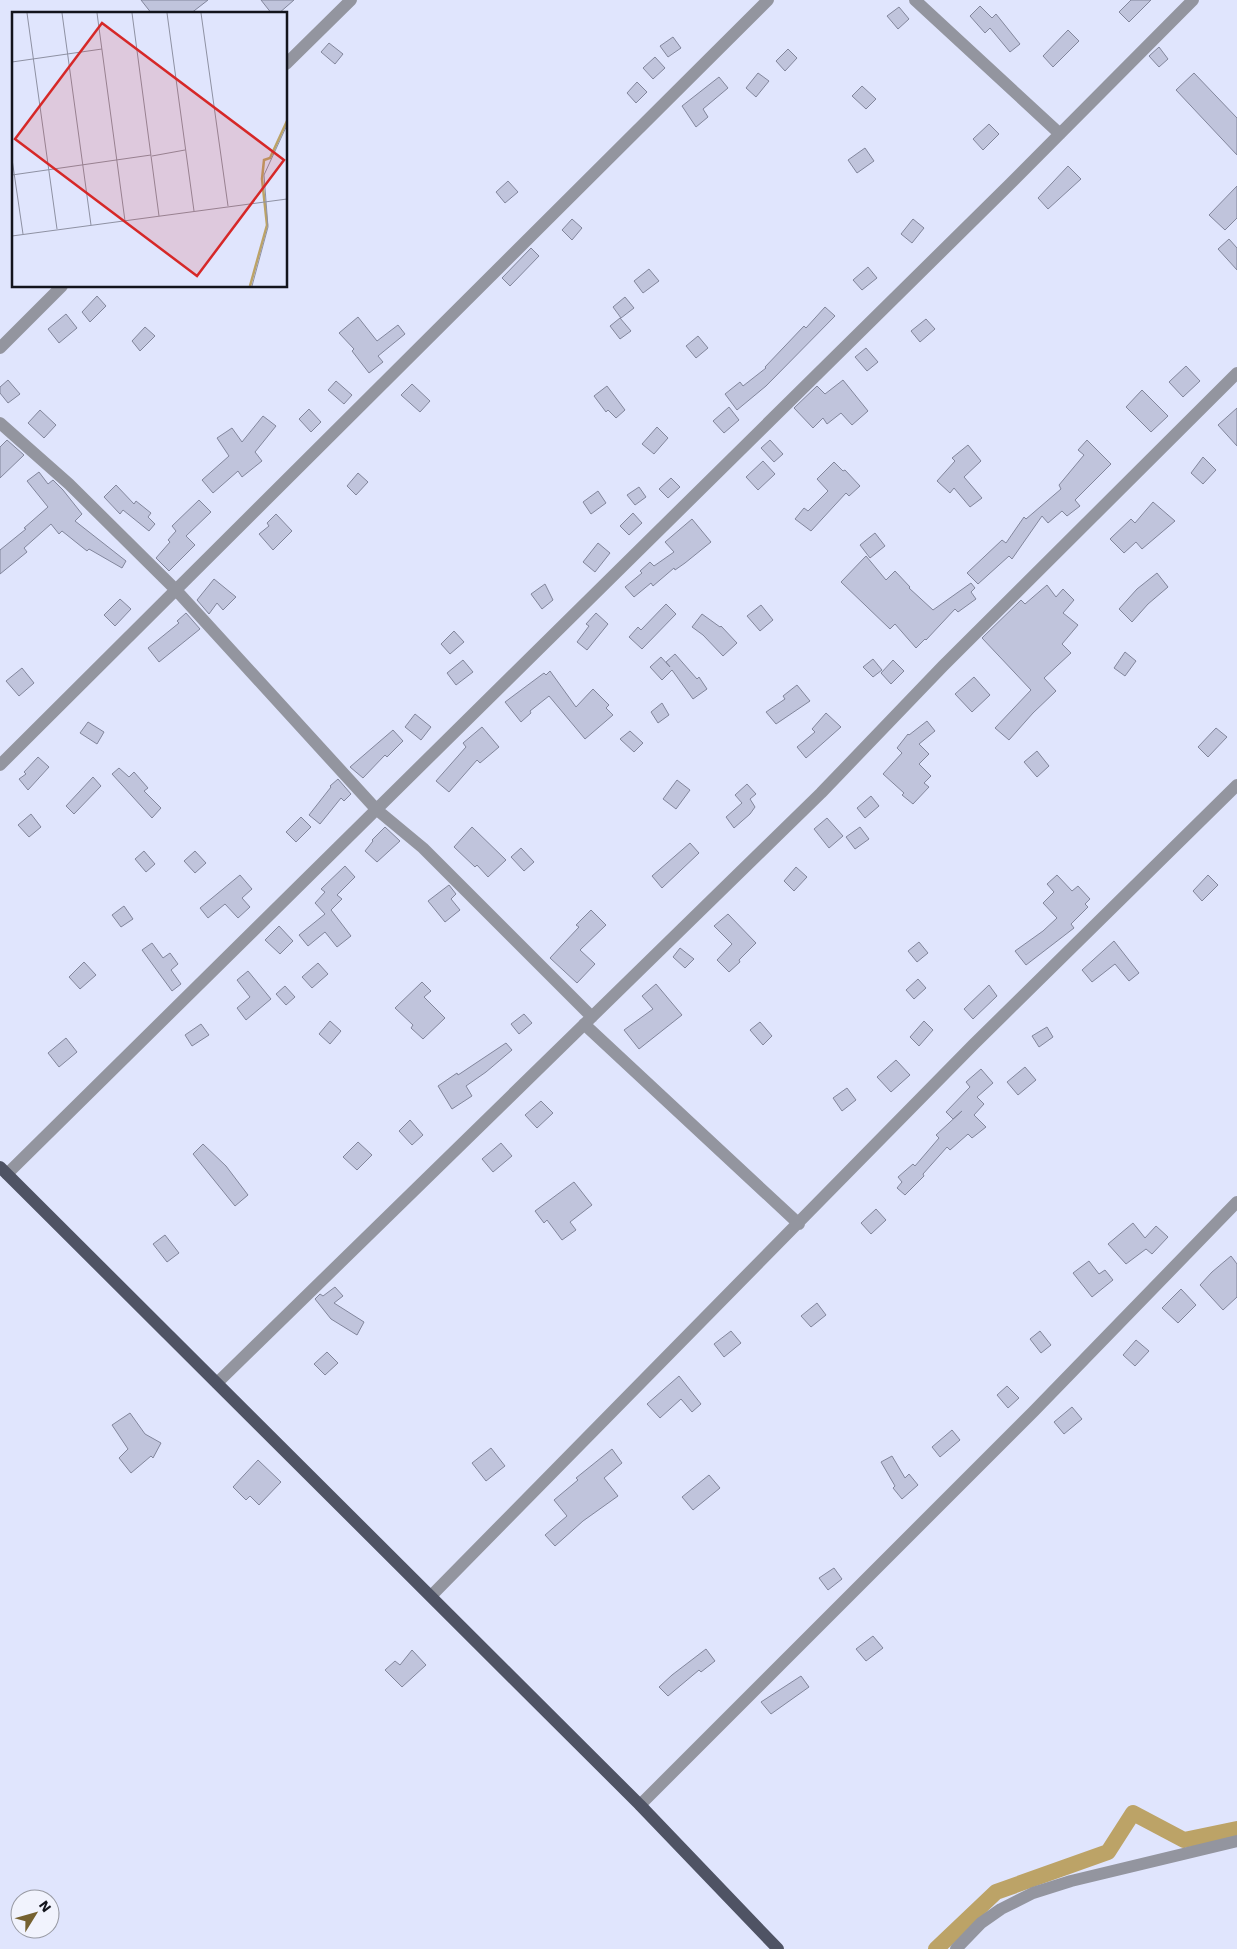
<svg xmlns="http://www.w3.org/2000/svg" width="1237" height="1949" viewBox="0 0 1237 1949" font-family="'Work Sans',sans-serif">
<rect width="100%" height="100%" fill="#e0e5fd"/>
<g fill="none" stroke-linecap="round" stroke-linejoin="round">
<!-- canal -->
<path stroke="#bca367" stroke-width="16" d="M936 1949 996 1892 1108 1852 1133 1813 1184 1840 1237 1829"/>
</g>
<!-- building -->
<path fill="#c0c4dc" stroke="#82869c" d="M141 0H208L190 14H152Z
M261 0H294L278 14H272Z
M1131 0H1151L1129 22 1119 12Z
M980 6 992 18 996 14 1020 44 1010 52 990 28 985 33 970 16Z
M899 7 909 19 898 29 887 16Z
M1068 30 1079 41 1053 67 1043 56Z
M673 37 681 48 668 57 660 46Z
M329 43 343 54 335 64 321 52Z
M1159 47 1168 59 1159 67 1149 56Z
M788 49 797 58 785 71 776 61Z
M655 57 665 68 653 79 643 68Z
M758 73 769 81 756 97 746 88Z
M1194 73 1237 118V155L1176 90Z
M719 77 728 88 703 109 708 117 696 127 682 106Z
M637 82 647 92 636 103 627 93Z
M862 86 876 99 866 109 852 96Z
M989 124 999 134 983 150 973 139Z
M865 148 874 161 857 173 848 160Z
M1068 166 1081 179 1048 209 1038 198Z
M508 181 518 192 505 203 496 192Z
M1237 186V218L1225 230 1209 215Z
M572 219 582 228 572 240 562 230Z
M913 219 924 228 912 243 901 234Z
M1229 239 1237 248V270L1218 249Z
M531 248 539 256 510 286 502 278Z
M868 267 877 278 862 290 853 280Z
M649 269 659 281 643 293 634 281Z
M97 296 106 306 90 322 82 312Z
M625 297 634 308 621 318 613 307Z
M825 307 835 316 766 386 737 410 725 394 740 382 743 386 766 368 765 367 804 326 806 328Z
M66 314 77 328 59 343 48 329Z
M358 317 377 341 398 325 405 334 378 356 383 362 369 373 352 351 354 349 339 333Z
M620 318 631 331 620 339 610 326Z
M926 319 935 329 920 342 911 331Z
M145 327 155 336 140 351 132 341Z
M698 336 708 348 696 358 686 346Z
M866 348 878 362 867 371 855 357Z
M1186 366 1200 381 1183 397 1169 382Z
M8 380 20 394 8 403 0 393V387Z
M843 380 868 411 852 425 841 413 827 424 823 418 813 428 794 408 817 386 825 394Z
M336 381 352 395 344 404 328 390Z
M412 384 430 401 420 412 401 395Z
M607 386 625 410 616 418 608 410 606 412 594 396Z
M1142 390 1168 416 1151 432 1126 407Z
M729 407 739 420 724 433 713 421Z
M1237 408V446L1218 425Z
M309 409 321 422 311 432 299 419Z
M40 410 56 425 44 438 28 423Z
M263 416 276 426 255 452 262 461 242 477 238 471 213 493 202 480 229 456 217 438 232 428 242 442Z
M657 427 668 438 654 454 642 444Z
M7 440 24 455 0 478V447Z
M770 440 783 454 774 462 761 448Z
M1087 440 1111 464 1075 500 1080 506 1067 516 1062 511 1048 523 1042 516 1012 559 1009 556 978 584 967 573 1002 540 1006 543 1024 517 1026 519 1061 489 1059 485 1084 455 1078 450Z
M968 445 981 461 964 477 982 498 970 507 954 488 950 493 937 481 955 461 952 458Z
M1203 457 1216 470 1203 484 1191 473Z
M763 461 775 474 758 490 746 477Z
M834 462 843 471 845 470 860 486 849 496 846 493 811 531 795 519 804 508 808 511 828 491 817 479Z
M39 472 48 484 53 480 63 490 82 514 75 521 126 561 122 568 89 549 87 551 62 531 59 534 51 524 24 548 27 552 0 574V550L26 529 24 528 48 507 27 481Z
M358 473 368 482 356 495 347 486Z
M671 478 680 487 668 498 659 489Z
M116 485 134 504 136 501 151 513 148 517 155 524 149 531 123 510 120 514 104 497Z
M639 487 646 497 635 505 627 495Z
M598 491 606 503 591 514 583 502Z
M199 500 211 512 186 536 195 545 169 571 156 558 170 542 168 540 176 531 172 526Z
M1153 502 1175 521 1142 549 1136 542 1124 553 1110 539 1131 519 1135 523Z
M633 513 642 523 629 535 620 526Z
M276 514 292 531 273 550 259 534 269 526 267 523Z
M692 519 711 542 685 563 675 570 674 568 653 586 651 583 634 597 625 587 642 573 640 571 650 562 654 566 674 552 665 542Z
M875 533 885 546 870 558 860 545Z
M598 543 610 553 595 572 583 562Z
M866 556 886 580 895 571 910 587 909 588 933 610 971 583 975 588 971 592 976 599 958 612 955 609 926 640 925 639 916 648 895 624 890 629 841 582Z
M1157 573 1168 587 1148 604 1132 622 1119 609 1137 589Z
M214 579 236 597 223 610 217 603 209 614 197 600Z
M545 584 553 600 542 609 531 594Z
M1047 585 1056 597 1063 589 1074 600 1063 613 1078 625 1062 644 1071 653 1044 678 1056 691 1033 713 1009 740 995 728 1031 690 982 638 1021 600 1025 604Z
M120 599 131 609 115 626 104 615Z
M666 604 676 614 642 649 629 637 638 627 641 630Z
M761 605 773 620 760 631 747 616Z
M186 613 200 629 159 662 148 648 179 623 177 621Z
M596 613 608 624 587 650 577 642 589 626 586 624Z
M702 614 720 627 721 626 737 643 723 656 703 635 692 627Z
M454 631 464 642 450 654 441 644Z
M1125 652 1136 661 1125 676 1114 668Z
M675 654 697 679 699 677 707 689 693 699 672 670 662 680 650 667 661 657 670 667 666 662Z
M873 659 882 670 873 677 863 667Z
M463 660 473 672 456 685 447 673Z
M893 660 904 671 891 684 881 673Z
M22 668 34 683 19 696 6 681Z
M550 671 576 707 593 689 609 705 606 708 613 715 585 739 549 696 530 711 531 713 521 722 505 702 544 673 546 675Z
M974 677 990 695 972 712 955 694Z
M797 685 810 701 776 724 766 712 785 699 783 696Z
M662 703 669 715 658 723 651 712Z
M826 713 841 727 806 758 797 747 815 732 812 729Z
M415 714 431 727 421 740 405 727Z
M927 721 935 731 919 744 929 754 919 764 931 776 924 783 929 787 913 804 902 795 904 793 883 774 902 753 897 748 908 734 909 735Z
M88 722 104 732 97 744 80 733Z
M482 727 499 747 480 763 477 760 449 792 436 781 466 747 463 743Z
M1216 728 1227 737 1208 757 1198 747Z
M393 730 403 741 387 757 385 755 363 778 350 767Z
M630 731 643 743 634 752 620 739Z
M1037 751 1049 766 1037 777 1024 762Z
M38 757 49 767 28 790 19 779 26 774 24 772Z
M119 768 129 777 134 772 148 788 144 791 161 808 152 818 112 774Z
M93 777 101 786 74 814 66 806Z
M338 779 351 794 344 801 341 798 320 824 309 815 331 787 330 786Z
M677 780 690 790 676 809 663 799Z
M747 784 756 794 750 799 755 807 750 814 734 828 726 817 742 803 735 795Z
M871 796 879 806 865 818 857 808Z
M31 814 41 827 29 837 18 825Z
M301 817 311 827 296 842 286 832Z
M827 818 843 836 829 848 814 829Z
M385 827 400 841 377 862 365 851 373 841 372 840Z
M472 827 506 860 488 877 477 865 475 867 454 847Z
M860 827 869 839 855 849 846 837Z
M690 843 699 853 662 888 652 876Z
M521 848 534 862 524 871 511 857Z
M144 851 155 864 146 872 135 859Z
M195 851 206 863 195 873 184 861Z
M345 866 355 877 337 895 342 899 331 910 351 936 337 947 325 932 308 946 299 935 325 914 315 903 325 892 321 889Z
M796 867 807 877 794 891 784 881Z
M240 875 252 889 242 898 250 907 238 918 225 904 208 918 200 908Z
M1057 875 1072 891 1078 886 1090 899 1085 904 1088 907 1071 924 1074 928 1026 965 1015 951 1043 931 1057 918 1043 903 1054 892 1047 884Z
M1208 875 1218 885 1202 901 1193 891Z
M449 885 456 894 451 899 460 910 445 922 428 901Z
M124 906 133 919 121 927 112 915Z
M591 910 606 925 580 950 595 964 577 983 550 958 579 927 576 925Z
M728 914 756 943 739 960 740 962 729 972 717 960 732 944 714 926Z
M279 926 293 941 280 954 265 940Z
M1114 941 1139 973 1129 981 1115 964 1092 982 1082 970Z
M919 942 928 953 917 962 908 951Z
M152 943 163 958 170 953 178 964 171 970 181 984 172 991 142 950Z
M680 948 694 959 685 968 673 957Z
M84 962 96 975 80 989 69 977Z
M318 963 328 974 312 988 302 977Z
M248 971 271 999 246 1020 237 1008 250 997 237 980Z
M918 979 926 988 914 999 906 990Z
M422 982 431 991 424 997 445 1018 423 1039 411 1028 413 1025 395 1008Z
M656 984 682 1015 639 1049 624 1030 653 1009 642 996Z
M989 985 997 996 973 1019 964 1009Z
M285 986 295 997 286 1005 276 994Z
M524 1014 532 1023 519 1034 511 1024Z
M330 1021 341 1031 330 1044 319 1034Z
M924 1021 933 1030 919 1046 910 1037Z
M760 1022 772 1036 763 1045 750 1030Z
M201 1024 209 1035 192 1046 185 1035Z
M1047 1027 1053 1037 1039 1047 1032 1036Z
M66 1038 77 1052 59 1067 48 1053Z
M506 1043 512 1050 486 1072 466 1086 472 1096 452 1109 438 1086 457 1073 458 1075Z
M896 1060 910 1075 891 1092 877 1077Z
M1025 1067 1036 1080 1018 1095 1007 1082Z
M981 1069 993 1083 977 1097 984 1104 974 1115 986 1127 972 1138 968 1134 950 1150 947 1147 923 1174 924 1176 905 1195 897 1188 902 1182 898 1177 913 1164 915 1166 939 1138 936 1135 962 1111 953 1119 946 1112 970 1087 966 1082Z
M847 1088 856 1100 842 1111 833 1098Z
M541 1101 553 1113 537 1128 525 1115Z
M410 1120 423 1135 412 1145 399 1131Z
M358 1142 372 1155 357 1170 343 1157Z
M501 1143 512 1156 493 1172 482 1159Z
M203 1144 226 1166 248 1195 235 1206 193 1154Z
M574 1182 592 1205 570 1222 576 1230 562 1240 547 1220 544 1223 535 1211Z
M876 1209 886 1220 871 1234 861 1223Z
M1133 1223 1145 1238 1156 1226 1168 1237 1152 1254 1146 1249 1126 1264 1108 1244Z
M165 1235 179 1253 167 1262 153 1244Z
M1231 1256 1237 1264V1297L1223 1310 1200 1285 1212 1272Z
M1089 1261 1099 1274 1105 1270 1113 1280 1092 1297 1073 1273Z
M335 1287 343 1296 334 1303 364 1322 357 1335 331 1319 315 1299 320 1294 323 1296Z
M1181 1289 1196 1305 1178 1323 1162 1308Z
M817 1303 826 1315 811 1327 801 1316Z
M731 1331 741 1343 724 1357 714 1344Z
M1040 1331 1051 1345 1041 1353 1030 1339Z
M1136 1340 1149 1351 1135 1366 1123 1355Z
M327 1352 338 1363 325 1375 314 1364Z
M679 1376 701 1404 692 1412 681 1399 660 1418 647 1404Z
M1007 1386 1019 1398 1008 1408 997 1395Z
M1072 1407 1082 1419 1064 1434 1054 1422Z
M130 1413 145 1434 161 1443 153 1458 151 1456 131 1473 119 1458 128 1449 112 1425Z
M952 1430 960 1440 940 1457 932 1447Z
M491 1448 505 1466 486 1481 472 1463Z
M612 1449 622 1463 604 1478 618 1496 583 1521 555 1546 545 1535 567 1516 554 1500 578 1480 576 1478Z
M892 1456 905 1478 909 1474 918 1485 902 1499 893 1488 895 1486 881 1462Z
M258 1460 281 1482 259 1505 250 1496 246 1500 233 1487Z
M709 1475 720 1488 693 1510 682 1497Z
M834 1568 842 1579 828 1590 819 1578Z
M873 1636 883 1648 866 1661 856 1649Z
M706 1649 715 1661 701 1672 699 1670 668 1696 659 1687 672 1675Z
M412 1650 426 1665 402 1687 385 1670 395 1661 400 1665Z
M801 1676 809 1687 771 1714 761 1702Z"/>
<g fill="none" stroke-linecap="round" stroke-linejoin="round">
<!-- minor -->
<path stroke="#93959f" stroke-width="12" d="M915 0 1060 134
M286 64 351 0
M0 348 62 286
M0 423 69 484 176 590 376 809 423 848 592 1017
M0 765 768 0
M584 1024 799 1224
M7 1174 1010 184 1193 0
M217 1383 821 793 943 666 1237 373
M431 1596 974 1044 1237 785
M640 1805 1034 1411 1237 1202
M956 1949 981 1923 1001 1909 1033 1893 1071 1881 1237 1841"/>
<!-- major -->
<path stroke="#4f5364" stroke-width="12" d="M0 1167 640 1805 778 1949"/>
</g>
<!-- overview -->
<g transform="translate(12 12)">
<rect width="275" height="275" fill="#e0e5fd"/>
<path fill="none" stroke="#bca367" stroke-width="2.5" d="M238 274 255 213 250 167 252 148 258 146 275 109"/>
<path fill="none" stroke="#8e91a3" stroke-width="1" d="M15 1 45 217M50 1 79 213M85 1 113 209M120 1 147 204M155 1 182 199M189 1 216 194M0 50 90 37M140 144 173 138M0 147 11 222M0 163 139 143M0 224 275 187M240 274 256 215 252 163 275 113"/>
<path fill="#d62828" fill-opacity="0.15" stroke="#d62828" stroke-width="2.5" d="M90 11 272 148 185 264 3 127Z"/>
<rect width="275" height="275" fill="none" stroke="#13141c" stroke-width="2.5"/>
</g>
<!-- north arrow -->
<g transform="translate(35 1914) rotate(53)"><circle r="24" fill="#f1f3fd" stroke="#989aa3"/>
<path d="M0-4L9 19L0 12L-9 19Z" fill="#756130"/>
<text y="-8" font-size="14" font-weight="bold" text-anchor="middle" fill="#13141c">N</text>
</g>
</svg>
